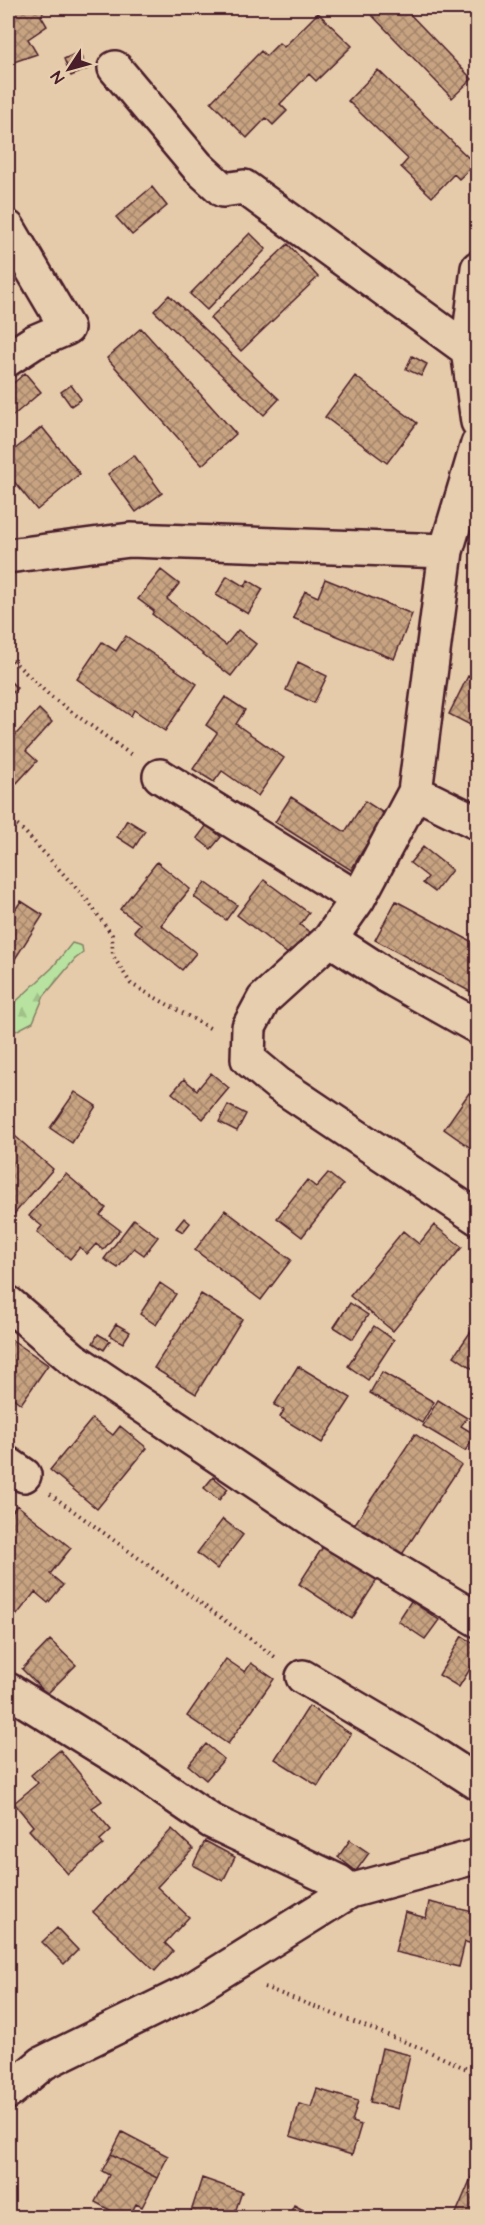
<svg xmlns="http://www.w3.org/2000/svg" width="485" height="2225" viewBox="0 0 485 2225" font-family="'Architects Daughter',sans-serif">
<defs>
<pattern id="forest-firs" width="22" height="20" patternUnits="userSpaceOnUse" patternTransform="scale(1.5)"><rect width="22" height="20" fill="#b8e29f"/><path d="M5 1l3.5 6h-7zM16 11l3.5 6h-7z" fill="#a0c189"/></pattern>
<pattern id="building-cross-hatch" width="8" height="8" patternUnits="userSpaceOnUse" patternTransform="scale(1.5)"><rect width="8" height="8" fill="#c7a381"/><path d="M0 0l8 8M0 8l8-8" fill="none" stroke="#a4846a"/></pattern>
</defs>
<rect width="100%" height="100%" fill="#e6cbaa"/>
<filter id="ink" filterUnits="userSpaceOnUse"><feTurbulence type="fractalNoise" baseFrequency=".0167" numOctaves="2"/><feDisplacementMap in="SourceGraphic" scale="12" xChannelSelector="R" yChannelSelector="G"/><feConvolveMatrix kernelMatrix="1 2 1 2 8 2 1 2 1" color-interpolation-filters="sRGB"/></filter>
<g filter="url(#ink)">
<!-- forest -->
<path fill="url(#forest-firs)" stroke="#818065" stroke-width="1.5" d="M72 943 82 946 83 953 75 959 44 996 33 1022 12 1033 8 1032V1009L52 968Z"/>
<!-- building -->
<path fill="url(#building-cross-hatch)" stroke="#4a1f2b" stroke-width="1.5" d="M8 8H46L41 16 47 26 28 39 37 54 8 64Z
M365 8H404L472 79 452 98Z
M318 13 352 46 316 81 309 74 280 104 287 111 273 125 266 118 247 138 211 102 261 51 266 56 279 43 284 47Z
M79 52 87 69 71 76 64 59Z
M378 70 475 164 459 179 454 174 432 197 401 167 408 159 348 101Z
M152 187 167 206 132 235 116 217Z
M250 233 266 249 207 310 190 294Z
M288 244 318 277 241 351 210 318Z
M169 295 279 399 264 415 154 311Z
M141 328 236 434 202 465 107 358Z
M412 356 427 364 421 376 406 369Z
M25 373 41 392 8 420V388Z
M355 376 417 423 387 463 325 417Z
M71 385 81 399 71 406 61 392Z
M42 427 80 474 37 510 8 474V455Z
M134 455 162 493 136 512 108 474Z
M161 570 179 584 167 599 226 645 238 630 256 644 231 676 152 614 154 611 138 599Z
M227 576 245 587 248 580 263 589 248 614 216 595Z
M325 579 412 614 394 659 293 618 305 591 318 597Z
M126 636 197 684 165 731 134 710 131 716 77 679 102 642 116 651Z
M298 662 327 676 314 703 286 690Z
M468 676 478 681V729L449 714Z
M8 679 17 688 8 698Z
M225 697 245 710 236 724 284 758 258 796 222 771 214 782 193 769 217 733 206 725Z
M39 709 52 722 26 751 37 761 14 786 8 779V743Z
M291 797 345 832 365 801 385 814 351 870 275 822Z
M127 820 145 831 134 848 117 837Z
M207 825 221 837 211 849 197 838Z
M423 847 452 870 435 892 423 883 428 877 410 863Z
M157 862 190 889 161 925 196 953 182 970 134 931 140 924 120 909Z
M264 880 309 913 300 925 311 933 292 957 237 915Z
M205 882 237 905 226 920 194 897Z
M21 901 43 915 8 970V920Z
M396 901 478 945V996L375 940Z
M211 1073 229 1088 203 1119 172 1093 184 1079 197 1090Z
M75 1092 96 1106 72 1143 50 1128Z
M469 1093 478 1099V1153L444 1129Z
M228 1105 246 1114 237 1131 219 1122Z
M8 1130 53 1169 8 1221Z
M328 1173 343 1185 302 1237 277 1218 307 1180 316 1187Z
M66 1174 106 1208 100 1215 120 1230 103 1250 96 1244 87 1254 80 1247 70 1259 37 1232 42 1226 29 1216 58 1181H59Z
M225 1210 291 1260 261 1300 195 1250Z
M184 1218 190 1223 183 1232 176 1228Z
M134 1219 158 1237 144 1255 134 1248 118 1268 104 1259Z
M434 1225 462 1247 393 1331 350 1296 403 1231 419 1244Z
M160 1283 176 1294 156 1325 140 1314Z
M201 1294 242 1319 196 1394 154 1368Z
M350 1303 368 1315 353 1339 334 1327Z
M478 1321V1372L454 1356Z
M116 1324 130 1332 123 1343 109 1335Z
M374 1326 394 1340 368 1380 348 1366Z
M98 1334 110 1341 104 1350 93 1343Z
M8 1337 48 1365 21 1404 8 1394Z
M298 1366 351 1398 322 1443 280 1417 284 1410 274 1405Z
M382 1372 434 1402 422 1423 370 1393Z
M438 1400 467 1418 461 1426 476 1435 465 1451 423 1426Z
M92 1419 113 1435 120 1426 147 1448 97 1509 50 1470Z
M415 1434 461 1465 399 1559 352 1528Z
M213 1477 228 1489 219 1500 204 1488Z
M17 1505 71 1548 50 1574 63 1585 48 1603 35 1592 16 1616 8 1609V1517Z
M223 1519 243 1535 217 1569 197 1553Z
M324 1545 377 1580 352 1619 299 1584Z
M411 1601 439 1620 425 1639 398 1621Z
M462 1636 478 1646V1656L459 1687 439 1675Z
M50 1640 76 1665 47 1694 22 1669Z
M226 1659 245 1672 251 1663 274 1679 228 1744 187 1716Z
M309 1706 351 1734 318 1786 275 1759Z
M206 1744 224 1759 206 1780 188 1765Z
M60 1750 102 1801 92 1808 111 1830 100 1840 103 1845 68 1874 29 1830 33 1826 14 1803 38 1783 31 1775Z
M172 1829 193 1849 157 1887 189 1917 165 1943 173 1951 155 1971 93 1912Z
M350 1840 369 1853 356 1871 338 1857Z
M205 1841 235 1857 223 1881 193 1865Z
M429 1902 478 1913V1945L465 1942 459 1967 395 1952 405 1912 426 1918Z
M57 1928 78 1950 64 1964 42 1942Z
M382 2048 410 2055 398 2109 370 2102Z
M317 2089 358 2101 352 2122 361 2125 352 2155 290 2136 299 2104 311 2107Z
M122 2132 168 2156 157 2178 111 2154Z
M111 2154 157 2178 142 2207 136 2204 129 2218H124L95 2202 109 2175 102 2171Z
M477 2164 478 2218H454Z
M202 2178 242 2192 233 2218H189Z
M294 2205 318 2218H288Z"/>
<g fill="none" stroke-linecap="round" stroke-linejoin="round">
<defs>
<path id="minor" d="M115 68 198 167 223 190 244 187 468 350
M8 228 67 328 34 342 8 359
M478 268 468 350 478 422
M478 444 446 551 415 792 478 823
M8 556 130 540 446 551
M160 776 358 899
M330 939 358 899 415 792
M478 1027 387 976 330 939 264 999 249 1027 248 1059 278 1084 478 1218
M8 1303 73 1359 325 1528 478 1620
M8 1464 24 1475
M303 1677 427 1750 478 1783
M8 1690 131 1766 211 1821 339 1882 350 1891
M8 2092 43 2063 188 1992 350 1891 478 1856"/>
</defs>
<!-- minor casing -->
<use href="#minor" stroke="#4a1f2b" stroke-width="38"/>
<!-- path -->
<path stroke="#4a1f2b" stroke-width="4" stroke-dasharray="1.5 4.5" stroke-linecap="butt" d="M8 656 51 697 133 756
M8 818 25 832 87 900 112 935 113 956 131 984 213 1030
M50 1494 275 1657
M264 1987 421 2048 478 2074"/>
<!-- minor -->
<use href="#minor" stroke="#e7ceaf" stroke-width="33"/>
</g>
</g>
<!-- margin -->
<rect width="485" height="2225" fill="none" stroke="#e7ceaf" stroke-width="30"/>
<rect x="15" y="15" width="455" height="2195" fill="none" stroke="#4a1f2b" stroke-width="2" filter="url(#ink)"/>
<!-- north arrow -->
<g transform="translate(69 69) rotate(234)" stroke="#e7ceaf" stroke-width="4.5" paint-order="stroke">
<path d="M0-4.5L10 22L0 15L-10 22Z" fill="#4a1f2b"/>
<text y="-9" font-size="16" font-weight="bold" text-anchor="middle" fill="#4a1f2b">N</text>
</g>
</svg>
